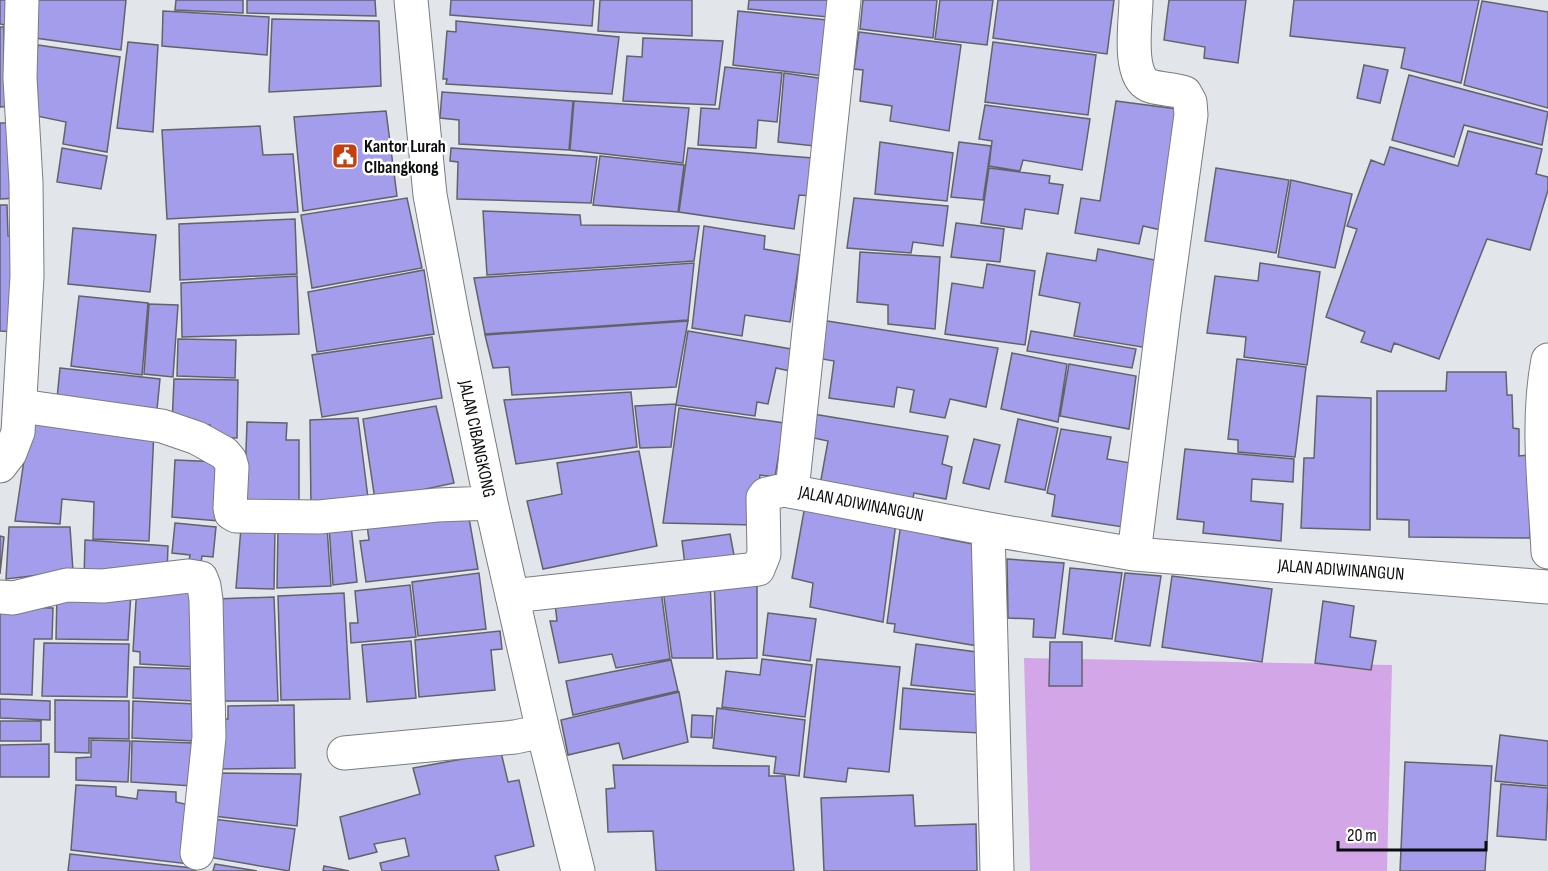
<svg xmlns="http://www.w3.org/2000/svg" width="1548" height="871" viewBox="0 0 1548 871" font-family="'Sofia Sans Condensed',sans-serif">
<rect width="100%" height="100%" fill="#e2e5ea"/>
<!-- green -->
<path fill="#d2a6e7" d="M1024 658 1392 665 1387 871H1030Z"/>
<!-- building -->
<path fill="#a39deb" stroke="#636367" stroke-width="1.5" d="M0 0H7L5 25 0 24Z
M27 0H126L121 50 28 37Z
M176 0H243V13L175 10Z
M247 0H375L376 16 247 13Z
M451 0H594L592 26 450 15Z
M600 0H692V36L598 31Z
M749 0H840L838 18 748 9Z
M863 0H937L933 38 860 29Z
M940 0H993L987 45 935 39Z
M998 0H1114L1107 54 993 38Z
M1169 0H1246L1238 63 1204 58 1205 47 1164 40Z
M1294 0H1479L1461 83 1401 68 1405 48 1290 36Z
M1482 1 1548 12V108L1464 85Z
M163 11 269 17 267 55 162 46Z
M738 11 837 21 832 77 733 65Z
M272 19 379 21 381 86 269 92Z
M456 21 619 37 612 94 446 84 447 79H443L447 31 456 32Z
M0 27H4V63H12L11 106 0 107Z
M859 32 961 45 949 131 890 121 892 106 860 101 863 70 854 69Z
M643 38 723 41 715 105 623 101 627 56 642 57Z
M128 42 158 45 153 132 117 128Z
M993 42 1096 55 1088 115 985 102Z
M38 45 120 57 107 152 63 144 66 122 27 114Z
M1364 65 1388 70 1380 103 1357 98Z
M725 67 782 73 777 122 758 120 756 148 698 145 701 108 719 109Z
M784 73 832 80 824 147 778 142Z
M1409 75 1548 112 1542 145 1464 125 1454 157 1392 140Z
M442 92 573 101 569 150 459 144V120L440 118Z
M574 101 689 108 683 163 570 150Z
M1116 101 1177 109 1161 230 1143 226 1139 244 1075 233 1081 198 1100 201Z
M985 105 1090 119 1082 170 1023 160 1020 171 989 166 992 141 979 139Z
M386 111 397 196 303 211 294 117Z
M0 123H13L19 198 0 199Z
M260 126 263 155 293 154 298 212 167 219 162 130Z
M1468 131 1542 149 1536 174 1548 177V190L1530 250 1487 239 1439 359 1394 343 1391 352 1361 342 1365 332 1326 317 1357 229 1347 226 1371 160 1384 165 1390 147 1458 166Z
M880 142 953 153 947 201 875 194Z
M959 142 991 146 983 200 951 197Z
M62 148 107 156 101 189 57 182Z
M451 148 597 157 591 203 457 199 458 162 450 161Z
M688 148 825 159 811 196 799 195 794 229 679 212Z
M600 156 684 165 678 212 593 205Z
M989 168 1050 176 1049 183 1063 185 1058 214 1025 209 1022 229 981 223Z
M1216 168 1289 180 1276 253 1205 241Z
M1291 180 1352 194 1335 268 1278 257Z
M407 198 422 268 312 288 301 215Z
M854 198 948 206 943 246 913 242 911 253 847 248Z
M0 205H7L8 236 22 237 16 332 0 331Z
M483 211 580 215 581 225 699 226 694 261 487 275Z
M295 219 297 274 180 280 179 224Z
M956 223 1004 229 1000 262 951 257Z
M704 226 765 236 764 249 800 255 790 322 745 315 742 336 692 328Z
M73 228 156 235 150 292 68 284Z
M1098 249 1160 261 1148 348 1074 336 1080 303 1039 295 1047 253 1096 261Z
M860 252 940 257 935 329 888 324V305L857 302Z
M694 263 688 320 485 334 474 278Z
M1260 263 1320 272 1307 365 1244 357 1246 337 1207 333 1215 276 1258 281Z
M987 264 1035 271 1025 345 945 334 952 283 983 288Z
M424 270 434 334 317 352 308 292Z
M297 276 299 334 182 337 181 283Z
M79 296 148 303 142 375 71 366Z
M149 304 178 305 173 377 144 374Z
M821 320 998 348 986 407 950 399 945 418 910 412 914 390 897 387 894 407 829 398 834 361 817 358Z
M688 321 676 387 512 395 509 367 493 368 485 335Z
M688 331 803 351 799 373 776 368 768 404 757 402 755 416 676 405Z
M1031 331 1136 349 1132 368 1027 351Z
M432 337 442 398 322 417 312 355Z
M178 339 236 340 235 378 177 376Z
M1012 353 1067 364 1058 422 1001 409Z
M1237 359 1306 367 1295 457 1238 452V440L1228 439Z
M1069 364 1136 376 1129 429 1060 416Z
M60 368 160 379 156 419 56 409Z
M1447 372H1506L1507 395H1512L1513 428 1519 429V456L1528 455 1530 538 1409 537V520L1377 519V391H1446Z
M174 379 238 380 237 438 210 437V425H172Z
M631 392 637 447 516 464 504 400Z
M1317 396 1371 398 1370 530 1301 528 1304 458H1314Z
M676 404 671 447 640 448 635 406Z
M436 406 454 483 375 500 363 419Z
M679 408 784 423 775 477 760 475 754 525 663 523Z
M813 414 948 436 942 464 952 467 946 499 914 493 912 502 820 485 828 441 809 437Z
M358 418 369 506 311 509 310 420Z
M1018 419 1058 428 1045 490 1005 482Z
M30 420 154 430 149 541 93 539 94 502 62 499 60 524 15 521Z
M247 422 287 423 286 440H299V507H244Z
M1061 429 1111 437 1107 459 1131 463 1123 527 1052 516 1055 495 1047 493Z
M974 439 1000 445 989 489 963 483Z
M1185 449 1294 459 1293 482 1252 479 1251 501 1283 504 1281 541 1203 533 1204 522 1177 519Z
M639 451 657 546 543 569 527 501 562 494 557 463Z
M175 460 221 462 219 521 172 517Z
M806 500 897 515 883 622 810 607 813 583 792 578Z
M902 516 942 524 941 538 978 545V646L894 632 895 624 887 623Z
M469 518 478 569 366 582 360 541 369 540 367 525Z
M175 523 216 527 213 557 202 556 201 563 189 561 190 555 172 553Z
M351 525 357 582 333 585 329 526Z
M9 527H70L73 571 6 579Z
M327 527 331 586 277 588 278 528Z
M241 528 275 529 274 589 236 588Z
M730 534 734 555 685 565 682 541Z
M0 536 4 537 0 574Z
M85 540 168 546 167 572 84 579Z
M1007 559 1064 563 1055 638 1033 637 1034 619 1008 618Z
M1070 568 1122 573 1112 639 1063 634Z
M479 573 486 629 418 636 412 582Z
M1125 573 1161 576 1150 646 1115 641Z
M1172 576 1272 589 1262 662 1162 647Z
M757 577V658L717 659 714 578Z
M710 578 713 658H672L662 582Z
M660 583 670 659 616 668 612 654 559 663 550 621H557L554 595Z
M137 585 199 590 196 667 140 664V652L133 651Z
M410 585 416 637 351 643 350 623H358L355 591Z
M57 592H131L128 640 56 639Z
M344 593 350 699 281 700 278 596Z
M274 597 278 701H217L215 599Z
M1323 601 1354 606 1350 637 1376 641 1371 670 1315 663Z
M0 607 53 608 52 639H34L32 695 0 694Z
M768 613 816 619 810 661 763 655Z
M500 631 502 649 491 650 495 690 419 697 415 640Z
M411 641 416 698 367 702 362 645Z
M1050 642H1082V686H1049Z
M44 643 129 644 127 697 42 696Z
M916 644 977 652 979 692 911 685Z
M762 659 812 665 805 717 722 707 726 671 760 675Z
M817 659 900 667 889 772 848 768 846 782 804 777Z
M671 660 678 691 573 715 566 681Z
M134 667 197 669 195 701 133 698Z
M903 688 980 695 981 733 900 729Z
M679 692 688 742 623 759 619 743 568 755 561 720Z
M0 699 50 701V720L0 718Z
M55 700 129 701V739L89 738V753L55 752Z
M133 701 195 704 194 741 132 738Z
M294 705 295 768 216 769 217 719H228V706Z
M717 708 805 720 799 776 774 773 776 757 713 748Z
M692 715 713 716 712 738 691 737Z
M0 721H41V741H0Z
M1500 735 1548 741V786L1495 781Z
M91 740 130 741 128 782 76 780V758L91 757Z
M132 741 194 743 193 786 131 782Z
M49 744V777H0V745Z
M501 752 508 782 519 780 534 846 495 856 499 871H382L380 863 409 856 405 838 374 844 377 852 349 859 340 817 420 794 413 768Z
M1405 762 1492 766 1485 871H1400Z
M613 765 769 766V776H785L794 871H656L653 831 608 832 606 789 615 788Z
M217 773 301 774 297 826 213 816Z
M1501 784 1548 788 1546 840 1497 836Z
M76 785 116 787V796L137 799 138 790 176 792V802L193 806 189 864 71 850Z
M913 795 915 826 976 824 977 871H824L821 798Z
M213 819 295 829 289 871 208 857Z
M70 854 192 868 196 871H68Z
M215 864 257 871H213Z
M324 866 349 871H323Z"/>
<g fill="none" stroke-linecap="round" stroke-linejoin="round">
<defs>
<path id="minor" d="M411 0 430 195 453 318 491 503 543 731 578 871
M1548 360C1536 422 1545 489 1548 552
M21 406 162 426 197 438 224 453 230 460 232 467 230 508 231 513 236 516 319 517 437 505 491 503
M0 466 10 453 18 432 27 276 26 183 20 78 22 0
M792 491 844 0
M988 529 997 871
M1134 554 1164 312 1191 115 1190 102 1185 93C1173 88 1159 90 1148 85 1127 75 1136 19 1136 0
M512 596 758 569 764 554 763 498 766 494 784 490 988 529 1134 554 1548 587
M0 597 13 598 67 585 103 586 189 576 201 578 204 586 206 600 209 737 197 853
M344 753 515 737 543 731"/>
</defs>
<!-- minor casing -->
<use href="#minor" stroke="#797c80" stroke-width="35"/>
<!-- minor -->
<use href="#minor" stroke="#fff" stroke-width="33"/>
</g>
<!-- icons -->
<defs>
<symbol id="civic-square" viewBox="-11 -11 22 22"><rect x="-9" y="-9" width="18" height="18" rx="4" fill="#c63f0d" stroke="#fff"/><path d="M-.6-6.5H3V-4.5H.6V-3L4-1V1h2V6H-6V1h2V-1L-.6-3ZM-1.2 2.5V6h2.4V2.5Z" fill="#fff"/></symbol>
</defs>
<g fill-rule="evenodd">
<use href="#civic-square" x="330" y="141" width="30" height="30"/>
</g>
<g text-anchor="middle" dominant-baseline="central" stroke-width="5" stroke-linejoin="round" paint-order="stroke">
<!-- poi labels -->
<g font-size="18" font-weight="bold" fill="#0c0d0e" stroke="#fff" text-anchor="start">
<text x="364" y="146">Kantor Lurah<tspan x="364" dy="21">CIbangkong</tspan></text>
</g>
<!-- street labels -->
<g font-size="18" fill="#0c0d0e" stroke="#fff">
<text transform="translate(477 439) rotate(78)">JALAN CIBANGKONG</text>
<text transform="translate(861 504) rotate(11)">JALAN ADIWINANGUN</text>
<text transform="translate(1341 570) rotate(4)">JALAN ADIWINANGUN</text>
</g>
</g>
<!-- scale -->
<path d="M1338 841v9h148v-9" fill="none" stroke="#0c0d0e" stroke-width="3"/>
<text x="1347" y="841" font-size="18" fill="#0c0d0e" stroke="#ffffff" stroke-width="4.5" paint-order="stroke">20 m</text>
</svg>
